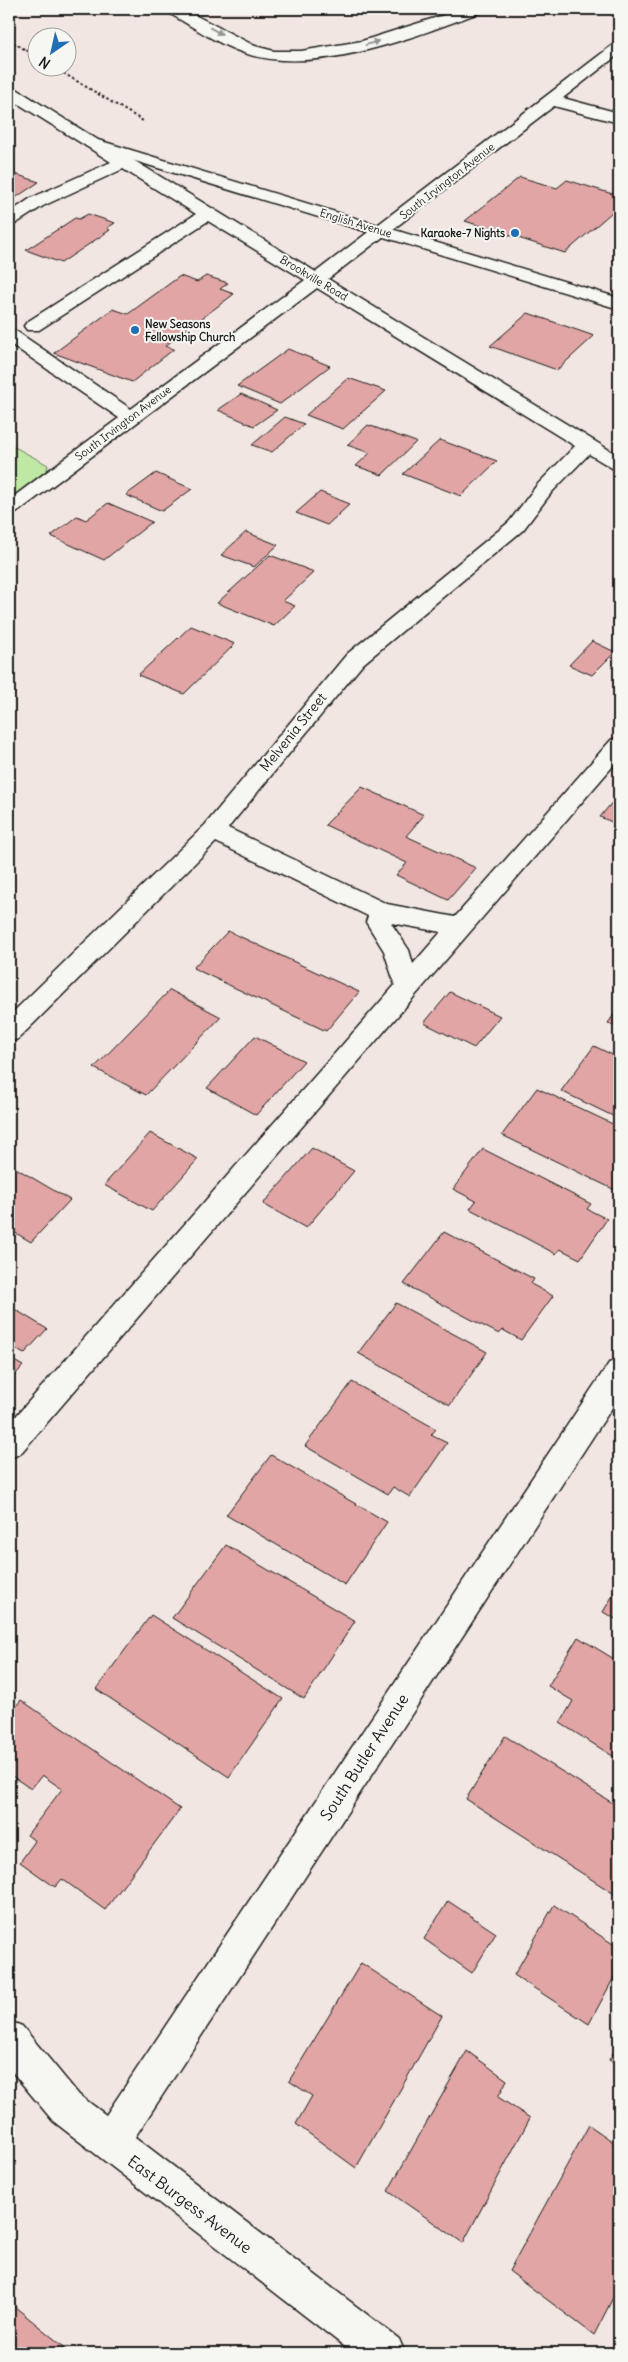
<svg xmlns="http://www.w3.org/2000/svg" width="628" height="2362" viewBox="0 0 628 2362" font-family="Delius,sans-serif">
<rect width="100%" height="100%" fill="#f2e6e2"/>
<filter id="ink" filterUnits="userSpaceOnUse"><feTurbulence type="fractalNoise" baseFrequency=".02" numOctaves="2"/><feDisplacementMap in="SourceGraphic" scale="10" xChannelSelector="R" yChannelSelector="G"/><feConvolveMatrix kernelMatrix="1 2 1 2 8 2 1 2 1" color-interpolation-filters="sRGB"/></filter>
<g filter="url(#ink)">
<!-- green -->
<path fill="#bfe8a4" stroke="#6e8260" d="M9 444 48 465 47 470 9 499Z"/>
<!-- building -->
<path fill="#e0a5a4" stroke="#1c1c1c" d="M9 172 39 182 9 202Z
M520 177 557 188 567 180 619 196V206L565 253 465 221Z
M88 214 115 223 107 228 110 230 61 263 26 250 75 218 79 219Z
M180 276 197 282 206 276 228 283 220 289 234 294 165 346 174 349 132 382 54 353 113 309 128 314Z
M528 313 594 336 557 370 490 346Z
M288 349 330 366 280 404 237 386Z
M348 378 386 391 343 429 306 415Z
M241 394 277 410 254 426 218 410Z
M285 417 304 424 272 452 252 445Z
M368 425 416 442 382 475 356 466 370 453 347 445Z
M440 440 497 461 461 496 403 474Z
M156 473 192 489 162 511 126 495Z
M320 492 350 504 327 525 296 513Z
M108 503 152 522 104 560 51 536 77 516 86 520Z
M246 532 278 545 254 567 221 555Z
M270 555 314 572 283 601 295 606 274 626 217 603Z
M191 626 235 644 184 694 138 675Z
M592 641 615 652 592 675 569 665Z
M362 787 424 815 406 836 476 868 448 900 396 875 407 863 325 825Z
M619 794V825L600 817Z
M228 931 359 992 326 1031 193 968Z
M170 990 221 1017 146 1095 94 1068Z
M450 992 500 1016 474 1048 424 1023Z
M619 1008V1028L608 1023Z
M255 1036 304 1061 256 1115 207 1088Z
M594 1046 619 1058V1119L561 1091Z
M537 1088 619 1127V1192L502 1135Z
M150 1133 198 1159 152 1211 104 1185Z
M312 1148 354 1171 306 1228 263 1204Z
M483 1149 591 1204 587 1209 607 1219 580 1259 560 1249 556 1254 470 1209 476 1201 453 1189Z
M9 1164 70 1200 31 1242 9 1229Z
M444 1232 534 1279 531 1284 553 1296 521 1340 503 1330 499 1334 404 1284Z
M396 1303 487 1352 450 1405 358 1353Z
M11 1307 47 1329 24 1354 9 1345V1310Z
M9 1358 23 1366 9 1382Z
M352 1382 436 1429 431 1435 447 1443 410 1497 393 1487 388 1494 305 1446Z
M271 1455 387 1522 345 1585 226 1515Z
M226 1545 355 1621 304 1699 172 1618Z
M619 1585V1621L603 1612Z
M151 1615 283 1699 229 1777 96 1689Z
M578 1637 619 1662V1760L560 1723 573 1701 548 1686Z
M21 1700 180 1809 105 1910 62 1879 55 1887 20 1862 35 1841 27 1835 62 1789 42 1775 31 1789 9 1774V1715Z
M505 1736 619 1807V1897L466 1799Z
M448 1901 496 1933 472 1973 424 1939Z
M554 1905 619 1948V1968L589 2024 514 1975Z
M361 1963 442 2016 356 2168 296 2124 312 2096 289 2081Z
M619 2043V2067L609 2060Z
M467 2051 507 2080 498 2097 530 2118 463 2243 388 2191Z
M589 2125 619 2146V2286L594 2335 509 2271Z
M9 2302 69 2351 67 2353H9Z"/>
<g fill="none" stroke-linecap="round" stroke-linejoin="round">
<defs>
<path id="minor" d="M165 9H183L255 46 274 51H301L362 41 463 9H483L481 12C414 37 315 77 244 53 217 44 192 26 167 12Z
M619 42V54L563 98 619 113V123L554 106 328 279 619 456V470L612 468 589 454 551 493 523 530 363 664 228 828 387 904 455 917 611 740 619 737V759L20 1454 9 1458V1424L395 985 384 951 366 922 368 916 216 842 18 1039 9 1042V1016L205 825 347 654 509 522 537 485 575 446 317 288 16 513 9 515V500L119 418 9 343V330L16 331 131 409 305 280 208 221 39 330H27L24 326 27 322 196 214 123 169 43 206 15 224 9 225V213L31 198 111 162 86 146 84 143 86 140 92 138 130 158 316 272 614 44ZM391 923 441 932 413 964 409 950Z
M619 1359V1397L135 2137 399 2339 405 2353H353L53 2121 9 2068V2021L22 2026 79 2095 106 2115 609 1363Z"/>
<path id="major" d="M9 86 15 88 98 140 619 298V309L86 146 9 98Z"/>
</defs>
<!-- minor casing -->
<use href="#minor" stroke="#1c1c1c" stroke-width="3"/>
<!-- major casing -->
<use href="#major" stroke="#1c1c1c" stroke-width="3"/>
<!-- path -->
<path stroke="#1c1c1c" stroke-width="2" stroke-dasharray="2.5 2.5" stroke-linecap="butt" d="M9 40 38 57
M55 68 143 121"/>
<!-- minor -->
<use href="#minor" fill="#f6f6f2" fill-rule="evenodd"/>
<!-- major -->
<use href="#major" fill="#f6f6f2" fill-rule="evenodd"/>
</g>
<!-- one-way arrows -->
<defs><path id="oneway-solid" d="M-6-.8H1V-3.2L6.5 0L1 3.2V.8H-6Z" transform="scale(1.25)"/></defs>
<g fill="#949492">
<use href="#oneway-solid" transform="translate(216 31) rotate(28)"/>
<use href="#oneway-solid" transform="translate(372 43) rotate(-18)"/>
</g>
</g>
<!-- markers -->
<g fill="#1f6fb2" stroke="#f6f6f2" stroke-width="2">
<circle cx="515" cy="233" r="5"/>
<circle cx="135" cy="330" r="5"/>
</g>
<g text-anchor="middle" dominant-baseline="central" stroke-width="4" stroke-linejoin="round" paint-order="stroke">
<!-- far-street labels -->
<g font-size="11" fill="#1c1c1c" stroke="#f6f6f2">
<text transform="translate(447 181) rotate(-38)">South Irvington Avenue</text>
<text transform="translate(356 223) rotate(17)">English Avenue</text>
<text transform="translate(314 278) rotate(31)">Brookville Road</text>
<text transform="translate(123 423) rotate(-37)">South Irvington Avenue</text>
</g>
<!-- far-poi labels -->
<g font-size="11" font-weight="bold" fill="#1c1c1c" stroke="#f6f6f2" text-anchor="end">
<text x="505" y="233">Karaoke-7 Nights</text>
<text x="145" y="324" text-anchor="start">New Seasons<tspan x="145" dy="13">Fellowship Church</tspan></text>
</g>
<!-- street labels -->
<g font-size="14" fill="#1c1c1c" stroke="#f6f6f2">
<text transform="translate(293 732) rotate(-51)">Melvenia Street</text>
</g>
<!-- near-street labels -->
<g font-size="16" fill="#1c1c1c" stroke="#f6f6f2">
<text transform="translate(364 1757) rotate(-57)">South Butler Avenue</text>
<text transform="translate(190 2204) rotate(37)">East Burgess Avenue</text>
</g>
</g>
<!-- margin -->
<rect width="628" height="2362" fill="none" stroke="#f6f6f2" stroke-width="30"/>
<rect x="15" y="15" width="598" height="2332" fill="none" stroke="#1c1c1c" stroke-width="2" filter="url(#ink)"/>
<!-- north arrow -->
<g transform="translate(52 52) rotate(214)"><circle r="24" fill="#f6f6f2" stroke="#9f9f9c"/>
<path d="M0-4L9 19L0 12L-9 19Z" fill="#1f6fb2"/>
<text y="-8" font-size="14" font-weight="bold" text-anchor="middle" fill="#1c1c1c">N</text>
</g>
</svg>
